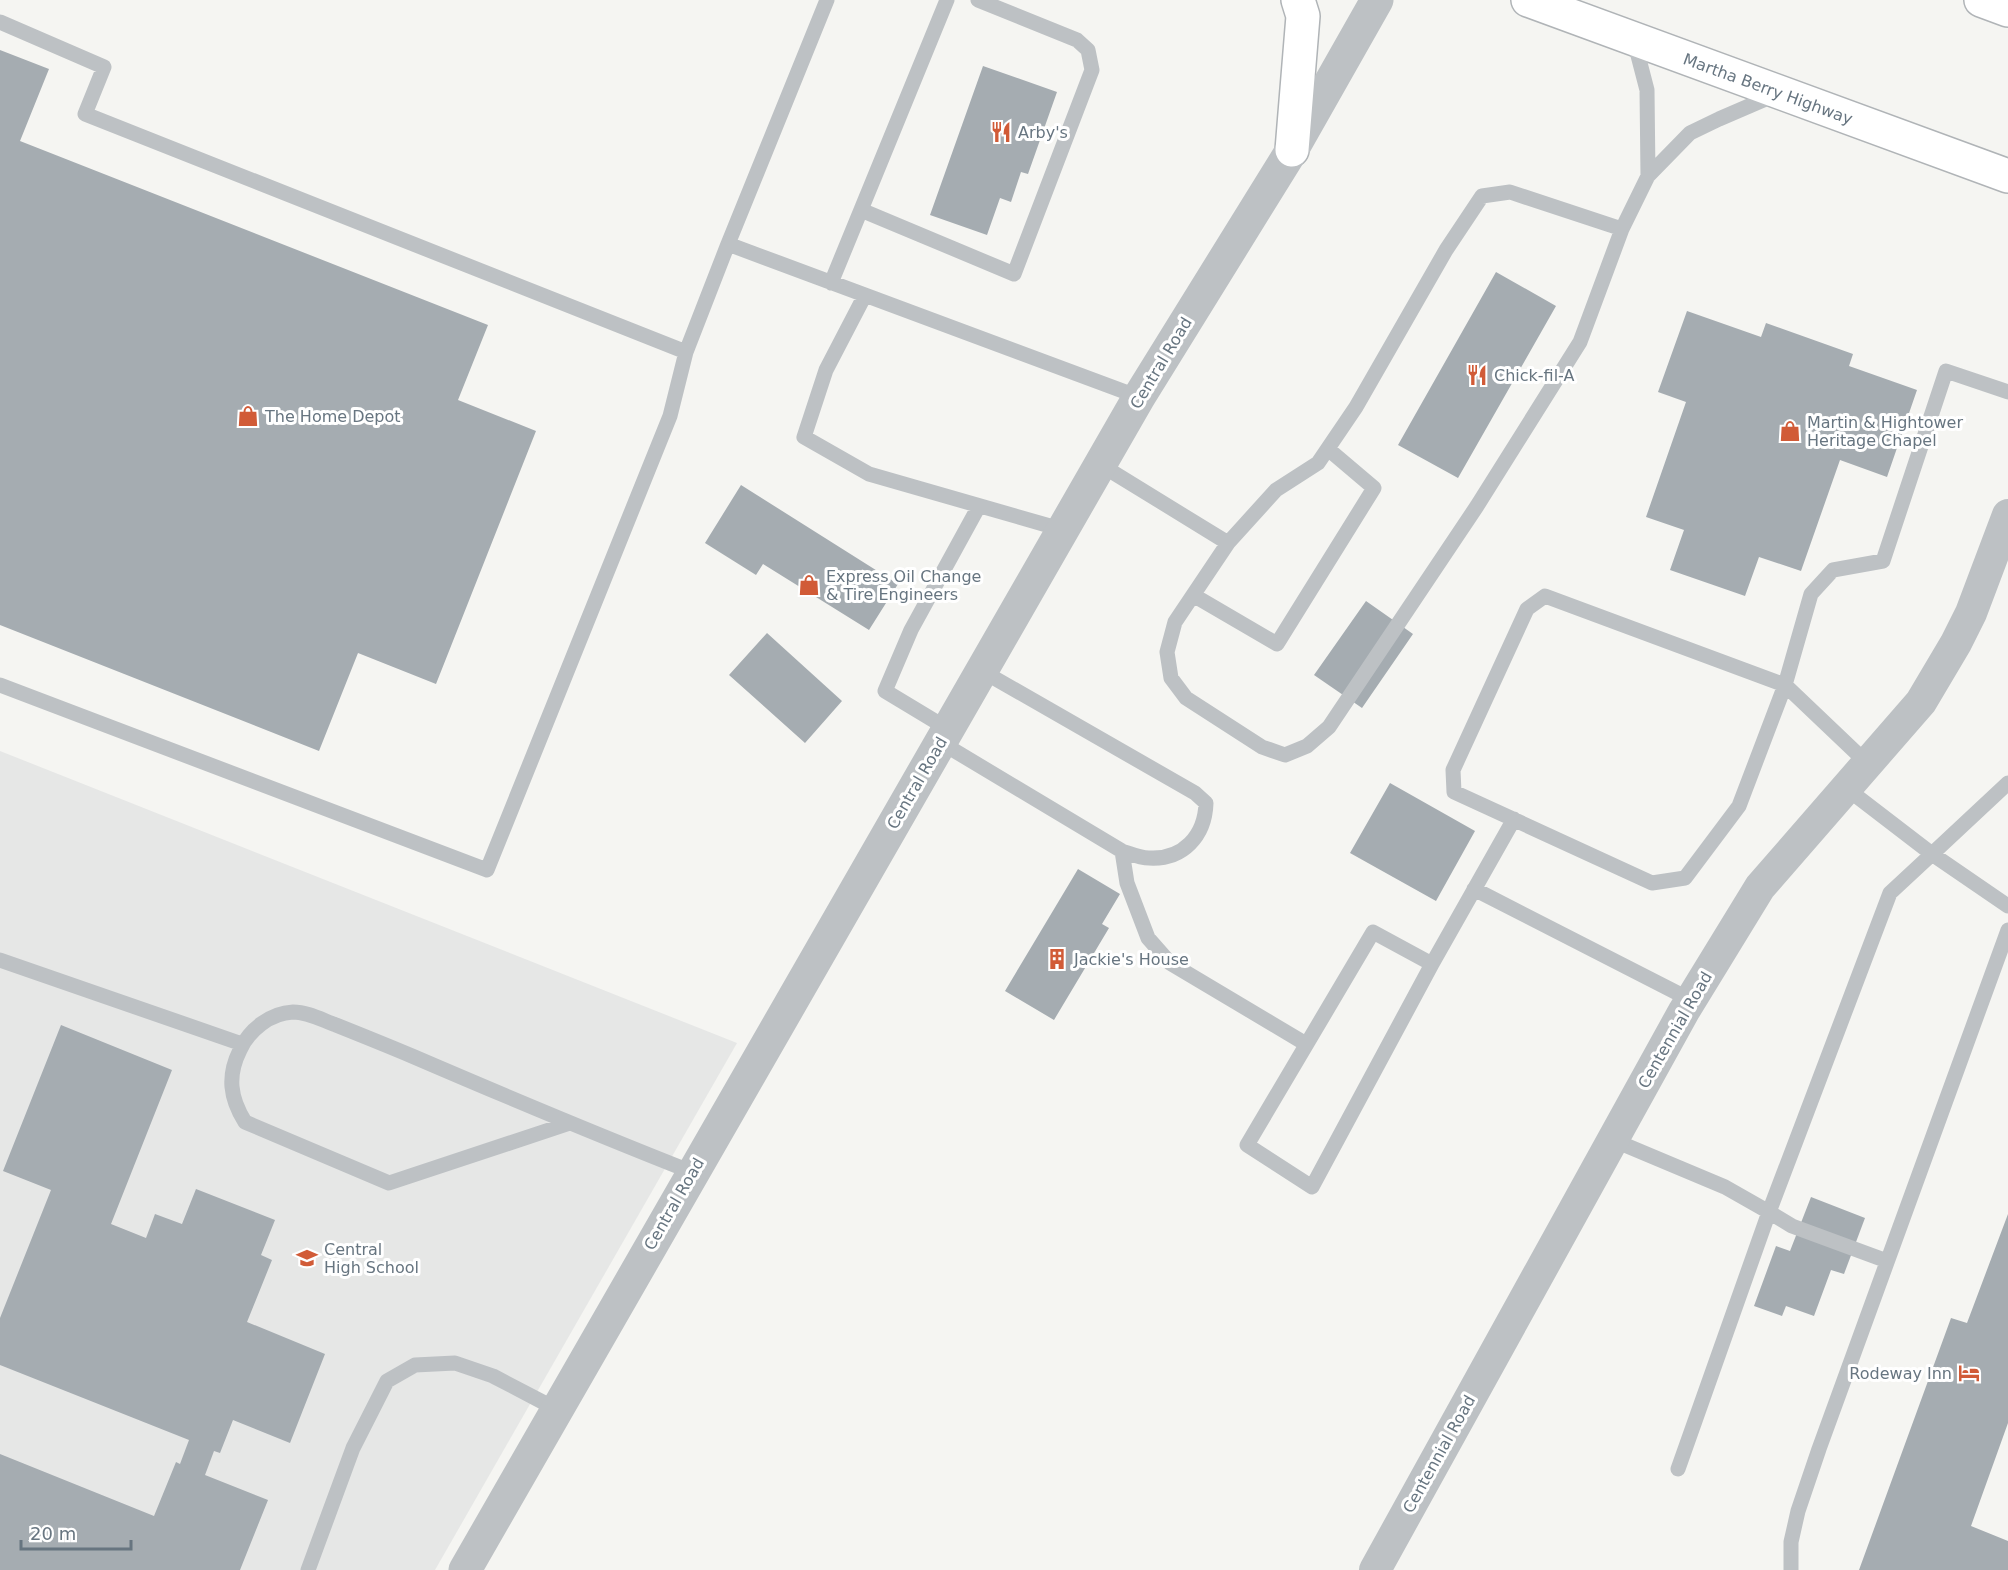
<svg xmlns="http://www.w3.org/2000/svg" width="2008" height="1570" viewBox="0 0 2008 1570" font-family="'DejaVu Sans',sans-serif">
<rect width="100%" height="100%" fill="#f5f5f2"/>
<!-- built -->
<path fill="#e6e7e6" d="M0 751 737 1043 435 1570H0Z"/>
<!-- building -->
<path fill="#a5acb1" d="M0 50 49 69 20 141 488 325 458 400 536 431 436 684 358 653 319 751 0 625Z
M983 66 1057 92 1028 174 1021 172 1011 202 1000 198 987 235 930 215Z
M1496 272 1556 306 1458 478 1398 445Z
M1687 311 1761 337 1766 323 1853 354 1849 366 1917 390 1887 477 1840 460 1801 571 1759 557 1745 596 1670 570 1684 530 1646 517 1686 402 1658 392Z
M741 485 898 584 869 630 763 564 756 575 705 543Z
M1366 601 1413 634 1362 708 1314 675Z
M767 633 842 701 805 743 729 675Z
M1390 783 1475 831 1436 901 1350 853Z
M1078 869 1120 894 1102 924 1109 928 1054 1020 1005 991Z
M61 1025 172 1070 111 1224 146 1238 155 1214 182 1224 196 1189 275 1220 261 1255 272 1260 247 1322 325 1354 290 1443 233 1420 220 1453 214 1451 205 1475 268 1500 240 1570H0V1454L154 1516 176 1462 180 1464 189 1440 0 1365V1318L51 1190 3 1171Z
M1811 1197 1865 1218 1844 1274 1831 1270 1814 1316 1786 1306 1782 1316 1754 1306 1776 1246 1790 1251Z
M2008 1214V1423L1971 1526 2008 1541V1570H1859L1951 1318 1967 1323Z"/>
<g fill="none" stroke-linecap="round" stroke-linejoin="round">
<defs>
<path id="trunk" d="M1528 0 2008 176
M1981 0 2008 10
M1292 150 1303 16 1298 0"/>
</defs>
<!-- trunk casing -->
<use href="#trunk" stroke="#b0b4b7" stroke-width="36"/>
<!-- service -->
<path stroke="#bdc1c4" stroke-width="15" d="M0 22 104 67 85 114 686 352 728 244 1139 397
M1634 40 1647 90 1648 176
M861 210 1014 274 1092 70 1088 50 1077 40 978 0
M1622 229 1510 192 1482 196 1446 250 1356 407 1318 463 1276 490 1228 543 1175 622 1167 652 1171 678 1186 698 1262 747 1285 755 1307 746 1329 727 1477 506 1580 342 1622 229 1648 176 1690 133 1719 119 1777 94
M728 244 827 0
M831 283 947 0
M865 295 826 370 804 437 869 474 1064 530
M1101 465 1228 543
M1193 595 1277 644 1374 488 1328 449
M1545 596 1785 685 1739 806 1685 878 1652 883 1454 792 1453 770 1527 609Z
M0 685 487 870 670 416 686 352
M948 729 885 691 911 630 979 506
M940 742 1122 851C1131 854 1141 858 1149 858 1183 860 1205 836 1206 803L1195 793 982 671
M1868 764 1785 685 1811 594 1833 570 1883 561 1946 371 2008 392
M1846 788 1932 854 2008 783
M1122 851 1127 883 1148 938 1170 963 1306 1044
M1474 889 1691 1000
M0 960 242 1044
M1432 964 1373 932 1247 1145 1312 1187 1432 964 1514 819
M570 1123 389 1183 245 1122C230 1098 227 1076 240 1050 249 1030 270 1013 293 1012 308 1012 322 1020 336 1025 361 1035 386 1045 412 1056 505 1096 598 1135 692 1172
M1613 1140 1725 1187 1769 1212 1678 1469
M1887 1261 1792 1226 1769 1212 1890 893 1932 854 2008 906
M308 1570 353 1448 387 1381 415 1365 455 1363 493 1376 556 1409
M1791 1570V1542L1798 1511 1819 1449 2008 930"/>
<!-- minor -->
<path stroke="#bdc1c4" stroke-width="32" d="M1375 1570 1684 1011 1760 887 1921 702 1956 643 1971 613 2008 515"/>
<!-- tertiary -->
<path stroke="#bdc1c4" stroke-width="33" d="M465 1570 1139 397 1292 150 1377 0"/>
<!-- trunk -->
<use href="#trunk" stroke="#fff" stroke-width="33"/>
</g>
<!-- icons -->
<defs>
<symbol id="restaurant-bare" viewBox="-9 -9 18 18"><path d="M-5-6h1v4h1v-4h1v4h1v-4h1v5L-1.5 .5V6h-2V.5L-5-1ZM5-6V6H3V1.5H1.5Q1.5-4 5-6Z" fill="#d15b37" stroke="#fff" stroke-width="2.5" paint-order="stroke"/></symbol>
<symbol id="shop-bare" viewBox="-9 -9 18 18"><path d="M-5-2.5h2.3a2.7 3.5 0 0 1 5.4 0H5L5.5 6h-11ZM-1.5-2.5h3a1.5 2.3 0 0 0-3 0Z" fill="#d15b37" stroke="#fff" stroke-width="2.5" paint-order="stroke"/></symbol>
<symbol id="building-bare" viewBox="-9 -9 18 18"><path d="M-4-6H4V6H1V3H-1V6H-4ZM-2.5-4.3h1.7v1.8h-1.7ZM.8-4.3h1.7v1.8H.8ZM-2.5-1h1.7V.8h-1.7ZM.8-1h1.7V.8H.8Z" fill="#d15b37" stroke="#fff" stroke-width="2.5" paint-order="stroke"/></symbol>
<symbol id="school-bare" viewBox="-9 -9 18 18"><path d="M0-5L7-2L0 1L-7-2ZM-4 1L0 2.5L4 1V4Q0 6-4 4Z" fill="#d15b37" stroke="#fff" stroke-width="2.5" paint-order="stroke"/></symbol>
<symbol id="hotel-bare" viewBox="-9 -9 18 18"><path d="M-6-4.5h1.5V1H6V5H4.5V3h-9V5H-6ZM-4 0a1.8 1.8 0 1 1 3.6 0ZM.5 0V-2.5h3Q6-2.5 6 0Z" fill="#d15b37" stroke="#fff" stroke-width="2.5" paint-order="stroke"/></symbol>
</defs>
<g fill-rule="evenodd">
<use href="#restaurant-bare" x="986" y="117" width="30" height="30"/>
<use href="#restaurant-bare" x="1462" y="360" width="30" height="30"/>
<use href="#shop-bare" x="233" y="401" width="30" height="30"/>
<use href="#shop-bare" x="1775" y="416" width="30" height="30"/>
<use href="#shop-bare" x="794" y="570" width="30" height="30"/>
<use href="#building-bare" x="1042" y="944" width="30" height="30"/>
<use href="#school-bare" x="292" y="1243" width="30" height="30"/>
<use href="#hotel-bare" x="1954" y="1358" width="30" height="30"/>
</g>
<g text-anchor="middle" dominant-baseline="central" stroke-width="6" stroke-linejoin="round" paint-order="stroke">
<!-- street labels -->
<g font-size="16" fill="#677580" stroke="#fff">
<text transform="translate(1768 89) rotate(20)">Martha Berry Highway</text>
<text transform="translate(1161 363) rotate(-59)">Central Road</text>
<text transform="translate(917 783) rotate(-60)">Central Road</text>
<text transform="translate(1675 1030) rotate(-60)">Centennial Road</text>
<text transform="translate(674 1204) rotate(-60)">Central Road</text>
<text transform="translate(1439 1454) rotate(-61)">Centennial Road</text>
</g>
<!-- poi labels -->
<g font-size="16" fill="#677580" stroke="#fff" text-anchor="start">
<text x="1018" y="132">Arby's</text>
<text x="1494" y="375">Chick-fil-A</text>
<text x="265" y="416">The Home Depot</text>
<text x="1807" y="422">Martin &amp; Hightower<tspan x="1807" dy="18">Heritage Chapel</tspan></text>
<text x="826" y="576">Express Oil Change<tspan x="826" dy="18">&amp; Tire Engineers</tspan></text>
<text x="1074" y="959">Jackie's House</text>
<text x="324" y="1249">Central<tspan x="324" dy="18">High School</tspan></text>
<text x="1952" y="1373" text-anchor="end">Rodeway Inn</text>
</g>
</g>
<!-- scale -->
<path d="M21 1540v9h110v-9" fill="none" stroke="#677580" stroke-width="3"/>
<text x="30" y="1540" font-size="18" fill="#677580" stroke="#ffffff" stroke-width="4.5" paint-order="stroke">20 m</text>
</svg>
